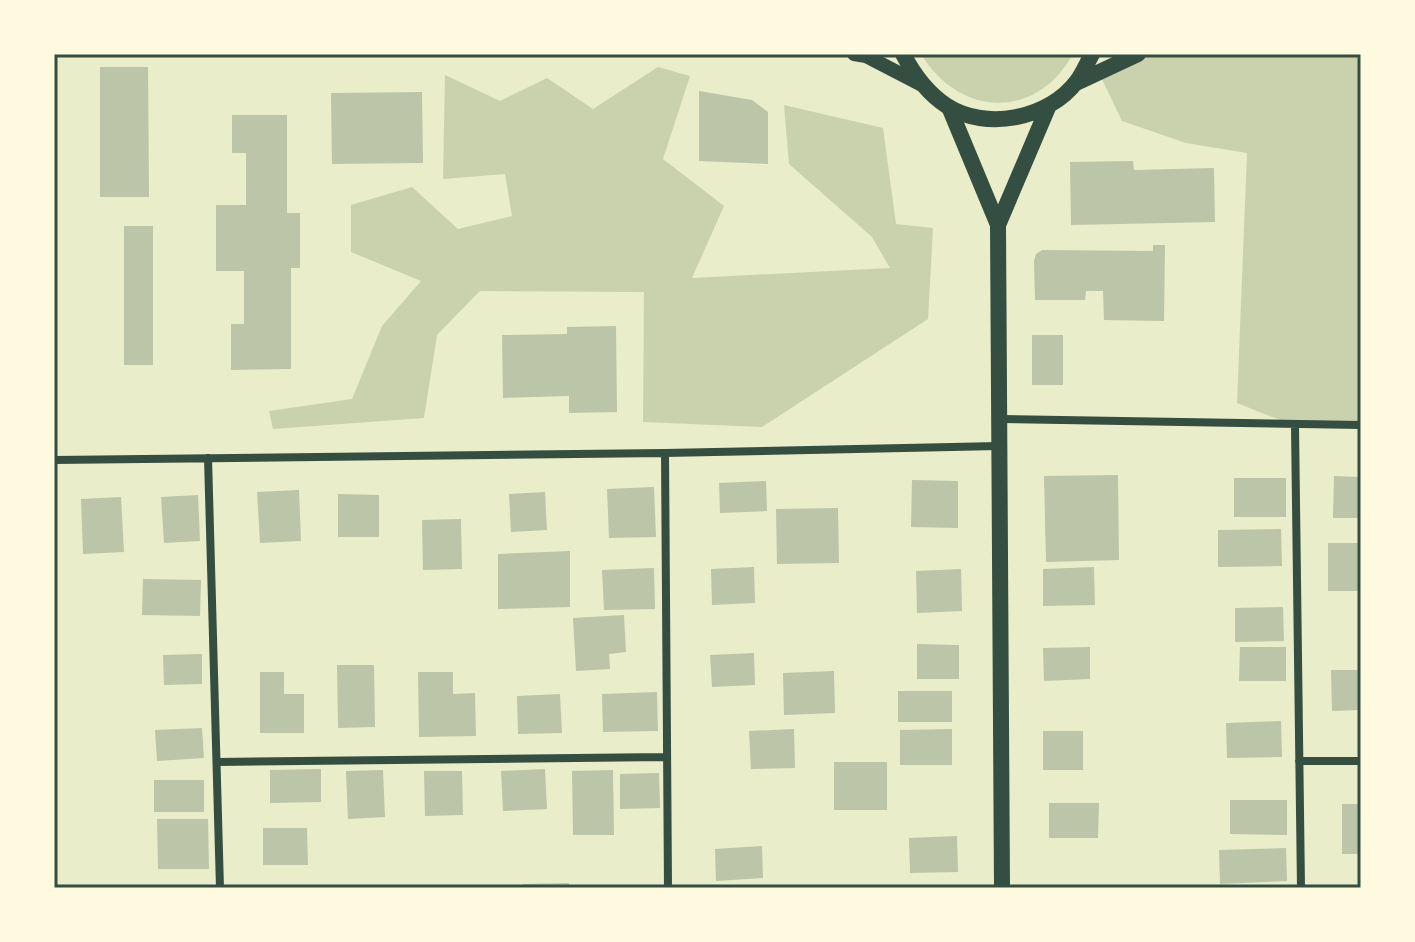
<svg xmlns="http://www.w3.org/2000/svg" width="1415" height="942" viewBox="0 0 1415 942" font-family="Inter,sans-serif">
<rect width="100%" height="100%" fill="#e9edc9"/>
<!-- green -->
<path fill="#cad2ad" d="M921 54H1073C1036 121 959 117 921 54Z
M1138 54H1361V425L1295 426 1237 403 1247 153 1186 143 1122 121 1099 73Z
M658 67 690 76 663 159 724 206 692 278 890 268 872 237 789 164 784 105 883 128 896 224 933 228 928 319 762 427 643 422 644 292 480 291 437 335 424 418 273 429 269 411 352 399 382 326 421 281 351 252V205L412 187 458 229 512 216 505 174 443 179 445 75 500 101 547 78 593 109Z"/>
<!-- building -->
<path fill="#bcc5a7" d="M100 67H148L149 197H100Z
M699 91 752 100 768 112V164L699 161Z
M422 92 423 163 332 164 331 93Z
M232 115H287V213H300V268H291V369L231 370V324H244V271H216V205H246V153H232Z
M1133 161 1134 170 1214 168 1215 222 1071 225 1070 162Z
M124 226H153V365H124Z
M1153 245H1165L1164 321 1104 320 1103 291H1086L1085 300H1035L1034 261 1036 254 1042 250 1153 251Z
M616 326 617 412 569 413V396L503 398 502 335 567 334V327Z
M1032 335H1063V385H1032Z
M1118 475 1119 560 1046 562 1044 476Z
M1334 476 1361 477V518H1333Z
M1234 478H1286V517H1234Z
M912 480 958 481V528L911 527Z
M766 481 767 511 720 513 719 483Z
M654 487 656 537 609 538 607 489Z
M299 490 301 541 260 543 257 492Z
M545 492 547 530 511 532 509 494Z
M338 494 379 495V537H338Z
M198 495 200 541 164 543 161 497Z
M121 497 124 552 83 554 81 499Z
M838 508 839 563 777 564 776 509Z
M461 519 462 569 423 570 422 520Z
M1281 529 1282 566 1218 567V530Z
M1328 543H1361V591H1328Z
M570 551V607L498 609V554Z
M754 567 755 603 712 605 711 569Z
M1094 567 1095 605 1043 606V569Z
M654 568 655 609 604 610 602 570Z
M961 569 962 611 917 613 916 571Z
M143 579 201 580 200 616 142 615Z
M1283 607 1284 641 1235 642V608Z
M624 615 626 652 609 654 610 669 576 671 573 618Z
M917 644 959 645V679H917Z
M1090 647V679L1044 681 1043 648Z
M1240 647H1286V681H1239Z
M754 653 755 685 712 687 710 655Z
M202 654V684L164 685 163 655Z
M337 665H374L375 727 338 728Z
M1331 670H1361V710L1332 711Z
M834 671 835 713 784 715 783 673Z
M260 672H284V694H304V733H260Z
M418 672H453V694L475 693 476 736 419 737Z
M898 691H952V722H898Z
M657 692 658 731 603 732 602 694Z
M560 694 562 733 518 734 517 696Z
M1281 721 1282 757 1227 758 1226 723Z
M202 728 204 758 157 761 155 730Z
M794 729 795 768 751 769 749 731Z
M952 729V765H900V730Z
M1043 731H1083V770H1043Z
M834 762H887V810H834Z
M321 769V802L270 803V770Z
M545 769 547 809 503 811 501 771Z
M383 770 385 817 348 819 346 771Z
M613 770 614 835H573L572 771Z
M424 771H462L463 815 425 816Z
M659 773 660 808 620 809V774Z
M154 780H204V812H154Z
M1230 800H1287V835L1230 834Z
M1049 803H1099L1098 838H1049Z
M1342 804H1361V854H1342Z
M157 819H208L209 869H158Z
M263 828H307L308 865H263Z
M957 836 958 872 910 873 909 838Z
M762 846 763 878 716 881 715 849Z
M1286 848 1287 881 1220 884 1219 850Z
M569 883V888H523V884Z"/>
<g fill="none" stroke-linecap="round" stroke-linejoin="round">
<!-- minor -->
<path stroke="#344e41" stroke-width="8" d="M999 419 1361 425
M1295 426 1301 888
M665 453 668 888
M208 458 220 888
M54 460 665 453 999 446
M1299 761H1361
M217 762 665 757"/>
<!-- tertiary -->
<path stroke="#344e41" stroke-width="14" d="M854 54 866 56 922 85"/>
<!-- secondary -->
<path stroke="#344e41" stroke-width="16" d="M903 54C914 75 927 93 947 106 986 131 1049 119 1077 81 1083 73 1087 63 1092 54
M1076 83 1138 54
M949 107 998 225 1002 888
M998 225 1049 105"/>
</g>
<!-- border -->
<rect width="1415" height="942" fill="none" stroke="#fefae0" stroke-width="112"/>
<rect x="56" y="56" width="1303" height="830" fill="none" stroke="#344e41" stroke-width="3"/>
</svg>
